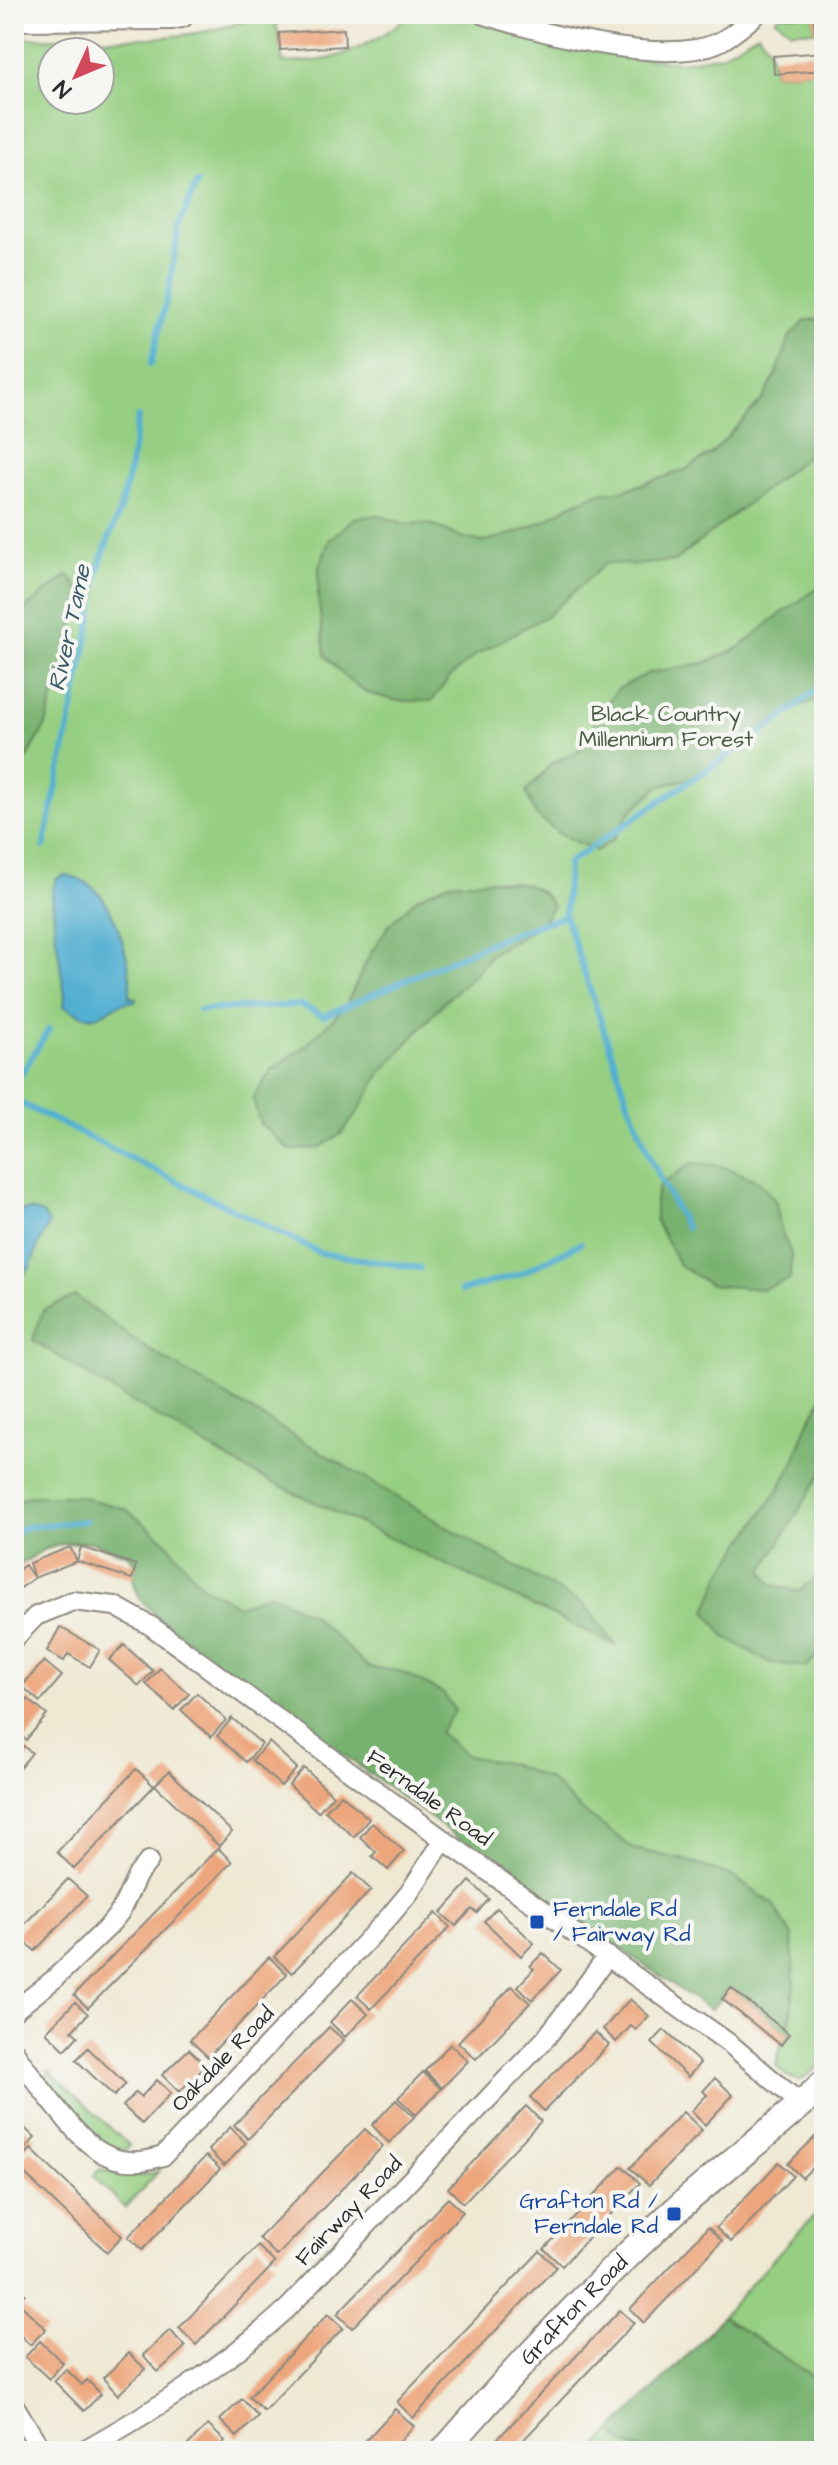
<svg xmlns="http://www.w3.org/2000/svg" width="838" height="2465" viewBox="0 0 838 2465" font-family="'Architects Daughter',sans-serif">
<rect width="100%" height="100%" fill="#f6f6f2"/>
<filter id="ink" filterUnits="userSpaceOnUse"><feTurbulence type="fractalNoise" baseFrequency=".0125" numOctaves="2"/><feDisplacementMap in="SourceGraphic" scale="16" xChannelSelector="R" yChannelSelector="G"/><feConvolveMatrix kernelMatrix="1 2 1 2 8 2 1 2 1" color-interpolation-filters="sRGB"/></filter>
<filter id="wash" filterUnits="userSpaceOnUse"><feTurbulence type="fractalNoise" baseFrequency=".006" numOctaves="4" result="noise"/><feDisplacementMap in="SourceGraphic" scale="32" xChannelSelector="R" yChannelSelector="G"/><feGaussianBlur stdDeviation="1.8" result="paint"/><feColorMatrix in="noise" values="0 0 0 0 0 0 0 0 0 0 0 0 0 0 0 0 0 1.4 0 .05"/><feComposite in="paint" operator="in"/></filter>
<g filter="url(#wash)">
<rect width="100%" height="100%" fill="#efe9d4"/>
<!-- green -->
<path fill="#96cf82" stroke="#607d56" stroke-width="2" fill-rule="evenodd" d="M262 14H275L283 63C297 62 313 62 327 59 349 55 394 32 408 14H458L642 58 680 62 721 55 758 33 769 47 774 74 824 70V2062L800 2081 788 2077 776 2066 781 2045 789 2034 707 1970 173 1592 127 1554 91 1542 62 1544 43 1550 14 1569V38C96 37 185 48 262 14ZM52 52H100V100H52Z
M779 15H813L815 31H791L776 19Z
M49 2071 129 2145 121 2154C88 2144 66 2106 44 2081Z
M100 2169C121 2177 138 2178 159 2171L125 2208 93 2176Z
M824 2207V2384L722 2316 791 2239Z
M328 2244 334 2252 307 2281 300 2273Z
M824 2423V2451H804Z
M611 2432 621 2442 645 2451H593Z"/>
<!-- forest -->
<path fill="#78b270" stroke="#526e4e" stroke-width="2" d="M822 318 824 319V443L675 561 636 565 606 563 548 615 476 655 450 677 432 701H398L367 693 344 676 325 655 318 596 319 567 330 539 354 518 378 515 403 523 431 524 461 537 482 542 519 532 546 520 570 505 598 493 624 490 685 470 713 452 763 399 777 373 790 336 805 321Z
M68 575 82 593 46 725 25 762 14 769V617Z
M824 584V697L793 709 763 728 721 764 693 777 658 787 629 813 613 840 596 851 561 835 536 815 526 792 552 763 581 749 602 709 618 689 648 673 704 663 739 648 775 618Z
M491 880C517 883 538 881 553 906L541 924 491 954 473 976 444 1002 381 1073 356 1115 341 1134 319 1148 290 1150 260 1124 253 1098 272 1069 303 1048 345 1007 370 954 390 924 418 897 449 883Z
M692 1163 722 1166 759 1181 776 1202 781 1230 791 1254 790 1279 762 1289 711 1285 680 1266 655 1220V1201L659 1186Z
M75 1296 146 1348 483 1548 584 1605 617 1646 249 1471 110 1389 33 1340 43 1310Z
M824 1394V1471L812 1488 763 1571 772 1584 798 1592 824 1571V1649L806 1667 771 1663 725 1637 706 1611 721 1574 777 1492 794 1461 807 1425Z
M29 1496H78L126 1509 166 1541 200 1584 238 1606 270 1593 312 1615 368 1667 399 1671 443 1693 455 1711 439 1732 467 1756 511 1764 549 1779 580 1809 634 1849 684 1860 732 1876 773 1904 792 1936 794 1983 789 2034 731 1988 710 2010 468 1845 213 1660 157 1617 140 1599 132 1579 136 1565 127 1554 91 1542H77L62 1544 43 1550 14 1569V1502Z
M722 2316 824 2384V2423L804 2451H645L621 2442 611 2432 696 2347Z"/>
<!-- water -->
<path fill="#52afd1" stroke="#3e6d7e" stroke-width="2" d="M64 875C79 877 92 885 101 896 117 915 135 973 129 997L136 998 135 1002C107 999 105 1033 64 1006L65 996 55 931 52 893 56 880Z
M31 1210 43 1214 49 1223C46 1233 40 1239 37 1248 32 1262 31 1274 14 1279V1211Z"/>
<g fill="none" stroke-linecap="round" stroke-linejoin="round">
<!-- stream -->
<path stroke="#52afd1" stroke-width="6" d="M151 364 169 289 179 225 197 183
M44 847 90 627 97 575 104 551 120 510 130 468 138 417
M565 916 628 1101 652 1162 686 1228
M199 1010 301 1005 324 1016 505 936 565 916 568 863 769 728 824 684
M14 1086 49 1029
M14 1100 320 1253 420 1268
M461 1291 520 1274 581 1243
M14 1532 26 1527 85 1521"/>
</g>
<g id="blocks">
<!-- building -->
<path fill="#eda67c" d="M824 14V30L815 31 813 15Z
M344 29 345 46 280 50 279 33Z
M824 52V70L774 74 773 56Z
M70 1547 77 1561 81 1547 136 1565 132 1579 77 1561 34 1578 29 1563Z
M25 1565 34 1578 14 1593V1573Z
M60 1627 100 1650 90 1667 68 1654 64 1661 47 1651Z
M124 1645 153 1671 139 1686 109 1660Z
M44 1661 62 1676 40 1702 22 1686Z
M160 1668 189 1694 174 1710 146 1684Z
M197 1693 226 1720 211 1737 181 1710Z
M28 1699 47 1715 26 1740 14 1730V1715Z
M232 1718 262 1744 246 1762 217 1736Z
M14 1739 32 1753 14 1775Z
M269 1742 297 1768 281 1786 252 1760Z
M304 1768 333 1795 318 1812 289 1785Z
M136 1769 154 1786 74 1869 57 1852Z
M169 1771 232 1832 219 1846 155 1785Z
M341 1794 369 1819 354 1837 325 1811Z
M372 1823 404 1851 388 1870 372 1856 376 1852 360 1837Z
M218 1848 232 1862 88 2008 74 1995Z
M353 1873 371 1890 292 1973 274 1957Z
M68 1879 87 1896 35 1951 16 1933Z
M470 1881 489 1899 477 1913 472 1909 456 1926 441 1913Z
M497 1908 534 1943 521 1956 484 1921Z
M436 1913 450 1927 371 2009 357 1996Z
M543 1953 561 1970 532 2000 518 1986 534 1969 530 1966Z
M269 1957 287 1974 208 2057 190 2040Z
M512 1986 530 2003 476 2059 458 2042Z
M731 1988 789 2034 781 2045 722 1999Z
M352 1999 368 2014 345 2037 330 2022Z
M630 1999 649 2016 636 2030 631 2026 616 2042 603 2029Z
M75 2002 88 2014 72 2031 78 2036 65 2050 46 2032Z
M329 2027 344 2040 248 2139 234 2125Z
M664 2030 700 2063 688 2077 652 2043Z
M595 2032 609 2045 544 2111 530 2097Z
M450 2044 468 2061 442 2088 425 2071Z
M88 2048 126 2084 114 2096 76 2060Z
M189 2049 206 2066 179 2092 162 2075Z
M423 2072 441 2089 416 2115 398 2098Z
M715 2078 733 2095 705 2125 691 2111 707 2095 703 2091Z
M157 2080 171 2093 142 2124 123 2106 136 2092 141 2097Z
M396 2100 414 2117 389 2143 372 2125Z
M526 2106 541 2121 463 2203 448 2188Z
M683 2112 702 2130 649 2185 630 2168Z
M14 2118 35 2138 20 2154 14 2149Z
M230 2127 246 2143 224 2166 208 2150Z
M824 2128V2156L802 2178 788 2164Z
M365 2129 383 2146 277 2256 259 2238Z
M31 2149 122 2236 107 2252 15 2165Z
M206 2156 220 2169 142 2250 128 2237Z
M779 2162 793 2176 731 2242 716 2228Z
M622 2166 640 2183 562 2266 544 2249Z
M448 2198 463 2212 352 2328 337 2314Z
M708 2227 722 2241 644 2323 630 2309Z
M258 2246 275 2263 196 2345 179 2328Z
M540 2251 556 2267 413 2418 397 2402Z
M14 2283 25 2294 14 2305Z
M22 2306 46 2329 30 2345 14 2329V2314Z
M620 2310 634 2323 513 2451H486Z
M328 2314 343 2328 264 2411 249 2397Z
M170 2330 185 2347 158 2372 143 2355Z
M40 2341 63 2363 49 2379 25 2357Z
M129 2353 145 2369 118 2395 103 2378Z
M66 2369 82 2385 87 2380 101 2394 84 2411 54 2381Z
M242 2399 258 2416 237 2437 220 2420Z
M395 2409 414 2426 390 2451H356Z
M208 2425 225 2441 215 2451H188L185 2448Z"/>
</g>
</g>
<g filter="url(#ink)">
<use href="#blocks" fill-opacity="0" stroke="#8d8a80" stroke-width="2"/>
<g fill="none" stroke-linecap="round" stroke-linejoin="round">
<defs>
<path id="street" d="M482 14C538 32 662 67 717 43 731 37 745 24 757 14
M14 1639 36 1616 73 1601 115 1606 151 1626 444 1840 730 2044 801 2104
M14 2011 53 1980 107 1928 120 1912 138 1874 149 1861
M14 2051C28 2072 43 2091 59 2111 89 2148 113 2173 163 2156L389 1917 409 1893 444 1840
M14 2405 42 2451
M82 2451C155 2410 226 2365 288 2308L546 2038 608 1956"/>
<g id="secondary">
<path d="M14 17 171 16 181 14"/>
<path id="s1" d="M444 2451C517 2367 593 2285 676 2210 725 2167 776 2127 824 2084"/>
</g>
</defs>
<!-- street casing -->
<use href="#street" stroke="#8d8a80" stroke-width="22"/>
<!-- secondary casing -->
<use href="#secondary" stroke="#8d8a80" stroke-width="30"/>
<!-- street -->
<use href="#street" stroke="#fff" stroke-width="18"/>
<!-- secondary -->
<use href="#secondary" stroke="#fff" stroke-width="26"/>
</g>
</g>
<!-- markers -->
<g fill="#1a4fb4" stroke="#f6f6f2" stroke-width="3">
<rect x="529" y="1914" width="16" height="16" rx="4"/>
<rect x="666" y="2206" width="16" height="16" rx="4"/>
</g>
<g text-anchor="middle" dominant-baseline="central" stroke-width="8" stroke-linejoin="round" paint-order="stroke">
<!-- park labels -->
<g font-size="22" fill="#4b5c45" stroke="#f6f6f2">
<text x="666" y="714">Black Country<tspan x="666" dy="25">Millennium Forest</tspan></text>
</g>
<!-- street labels -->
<g font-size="22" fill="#2b2b2b" stroke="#f6f6f2">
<text transform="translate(429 1798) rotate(36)">Ferndale Road</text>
<text transform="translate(223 2059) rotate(-46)">Oakdale Road</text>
<text transform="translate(349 2211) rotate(-46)">Fairway Road</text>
<text stroke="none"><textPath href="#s1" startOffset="192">Grafton Road</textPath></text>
</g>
<!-- transit labels -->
<g font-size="22" fill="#164399" stroke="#f6f6f2" text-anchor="start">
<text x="553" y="1909">Ferndale Rd<tspan x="553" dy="25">/ Fairway Rd</tspan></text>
<text x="658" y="2201" text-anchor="end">Grafton Rd /<tspan x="658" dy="25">Ferndale Rd</tspan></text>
</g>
<!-- water labels -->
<g font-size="24" font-style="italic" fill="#395965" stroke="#f6f6f2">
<text transform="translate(70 628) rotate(-78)">River Tame</text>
</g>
</g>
<!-- margin -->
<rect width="838" height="2465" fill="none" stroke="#f6f6f2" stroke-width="48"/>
<!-- north arrow -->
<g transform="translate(76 76) rotate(226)"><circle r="38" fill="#f6f6f2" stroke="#a5a5a2" stroke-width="2"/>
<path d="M0-6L14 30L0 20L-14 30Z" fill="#d1495b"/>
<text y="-12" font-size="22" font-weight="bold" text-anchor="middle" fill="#2b2b2b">N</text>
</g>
</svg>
